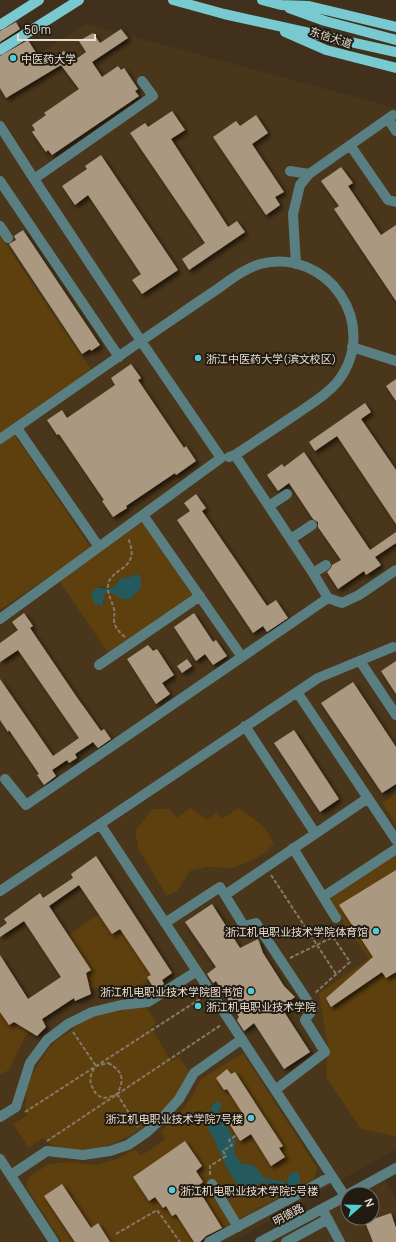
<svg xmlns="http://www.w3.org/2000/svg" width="396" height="1242" viewBox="0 0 396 1242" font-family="Manrope,'Noto Sans SC',sans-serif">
<defs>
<filter id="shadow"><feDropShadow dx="3" dy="3" stdDeviation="2" flood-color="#0009"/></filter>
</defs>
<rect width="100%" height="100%" fill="#41311c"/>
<!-- built -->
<path fill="#4a361a" d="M86 24 396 108V1149L232 1242H0V78Z
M385 1181 396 1198V1242H272L348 1201V1218H372V1194H361Z"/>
<!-- green -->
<path fill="#5e3f0e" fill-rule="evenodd" d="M0 235 93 372 0 435Z
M14 434 91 548 0 610V443Z
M144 521 194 596 109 654 58 579ZM137 574 133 598 112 592H109L104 594 103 606H99L94 591 102 586 108 589 115 586 121 578 130 577Z
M396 794V824L382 803Z
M191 808 208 820 217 812 222 819 238 808C256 821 265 823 274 844L263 854 246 863 232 868 206 867 190 871 177 891 167 896 139 850 135 831 153 809H170L176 818Z
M396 854V1136L361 1129 326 1077 328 1047 319 993 369 959 329 900Z
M111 906 158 974 135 988 122 986 102 987 84 990 57 943Z
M0 979 34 1028 25 1037 9 1070 0 1075Z
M145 1006 157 1023 151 1027 171 1061 179 1057 189 1071C181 1086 174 1101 162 1112 136 1137 98 1156 62 1148 54 1146 48 1144 43 1138L29 1148 13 1124 27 1115C20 1089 38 1059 56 1041 62 1036 70 1032 76 1027 80 1024 84 1021 89 1018 105 1010 127 1009 145 1006Z
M243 1053 317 1168 314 1179 196 1242H62L26 1187 29 1177 49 1164 70 1162 96 1165 117 1159 135 1149 141 1156 165 1139 161 1131 179 1115 190 1100 201 1079Z"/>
<!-- water -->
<path fill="#245a5e" d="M137 574 140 576C144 591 138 588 131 599 128 599 124 600 121 598 114 595 112 590 104 594L103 606 95 604 91 595C96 586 99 587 108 589L115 586 121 578 130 577Z
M216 1102 222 1103 219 1112 218 1118 225 1123 236 1142C232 1153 235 1156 242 1164 261 1163 256 1174 266 1178 273 1180 279 1180 286 1183L288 1180 289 1175 295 1171C299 1173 302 1179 299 1184L291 1185 288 1190C274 1193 275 1186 265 1183 257 1181 253 1190 245 1189 232 1186 220 1152 215 1141 212 1135 208 1130 207 1124L212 1120 214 1117C211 1110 209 1107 216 1102Z"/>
<!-- building -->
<path fill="#ab9880" filter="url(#shadow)" d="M16 22 20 29 0 42V31Z
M121 29 128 38 92 62 102 77 118 66 121 70 124 68 138 89 135 91 139 96 52 155 48 150 46 152 32 132 35 130 32 125 46 115 44 113 79 89 61 65 6 98 0 88V56L28 40 43 64 64 51 72 62 86 52 79 41 93 33 100 43Z
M172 111 185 130 171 139 228 227 237 221 245 232 189 270 182 259 205 243 130 133 145 123 148 127Z
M256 115 268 133 252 144 284 192 275 197 280 205 266 215 213 137 236 121 240 126Z
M101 155 178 270 142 294 132 280 141 274 88 195 75 205 62 186 87 169 85 166Z
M341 167 353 183 348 186 381 235 396 225V301L334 209 339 206 321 181Z
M23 230 100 345 91 351 90 349 82 354 9 244 16 240 14 236Z
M131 364 141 378 138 380 184 448 186 446 196 461 176 475 175 473 126 506 127 508 113 517 102 501 104 500 59 434 57 435 47 420 62 410 67 418 115 385 111 378Z
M396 379V401L386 386Z
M365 403 371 412 361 419 396 470V524L337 436 315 451 309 442Z
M304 452 370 550 396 532V543L375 557 381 565 366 575 364 571 338 589 327 572 331 568 332 565 341 560 318 527V522L313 519 289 483 278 491 267 475 282 464 284 467Z
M196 494 206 508 202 511 267 606 276 600 288 618 267 632 263 626 253 633 177 520 190 511 184 503Z
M24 613 33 626 30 628 76 696 101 731 104 729 111 739 98 748 93 742 75 754 77 758 69 763 67 760 52 770 56 776 44 785 37 775 39 774 9 730 8 732 0 720V679L53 756 79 738 18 650 0 662V643L18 630 12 622Z
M194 613 213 642 216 640 227 656 213 665 205 654 196 661 174 627Z
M148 645 153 651 157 649 174 675 162 683 170 694 156 704 127 659Z
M187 659 192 666 182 673 177 666Z
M396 661V694L381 671Z
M353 682 396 747V784L382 793 321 703Z
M294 730 339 799 320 812 274 743Z
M96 856 172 973 162 980 164 984 155 990 147 977 151 975 120 929 112 934 79 885 49 906 91 970 86 973 91 994 75 1001 74 998 42 1019 46 1027 37 1036 14 1022 9 1025 0 1012V955L28 999 61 977 24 921 0 937V928L7 923 4 919 40 893 43 898 73 878 71 874Z
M396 870V972L386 978 382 972 331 1007 326 998 373 957 339 905Z
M212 904 240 948 258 939 263 953 284 986 295 997 281 1007 310 1052 284 1069 254 1023 244 1031 237 1020 239 1017 216 981 213 983 207 974 216 967 185 922Z
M227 1069 231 1074 235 1072 283 1146 279 1148 285 1157 271 1166 251 1134 240 1141 229 1123 243 1114 227 1089 224 1090 216 1078Z
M185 1141 202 1166 196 1171 203 1182 199 1185 205 1195 203 1197 222 1228 206 1236 200 1242H194L176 1214 172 1216 166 1206 163 1208 155 1197 149 1201 133 1177Z
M62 1184 91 1228 98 1223 110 1242H75L44 1196Z
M391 1213 396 1228V1242H373L365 1222Z"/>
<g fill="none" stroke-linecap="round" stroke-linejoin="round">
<!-- path -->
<path stroke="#867967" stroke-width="2" stroke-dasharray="4 2" stroke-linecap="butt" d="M125 637C119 632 114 627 114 619 114 615 115 613 114 609 112 601 107 594 108 585 111 566 142 571 128 538
M271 875 336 974
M290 958 333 937 350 962 315 993
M73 1032 96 1066
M108 1063C123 1071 125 1080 117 1094 112 1096 106 1099 101 1097 98 1096 95 1093 94 1090 88 1081 90 1074 96 1066Z
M117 1094 138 1127
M25 1112 203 997
M47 1141 221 1025
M210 1175V1166L226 1156 223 1151 232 1145 229 1140 237 1135
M116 1234 157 1210 180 1242"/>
<!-- minor -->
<path stroke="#5a7f83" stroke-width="10" d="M388 119 396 131
M0 126 34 179 141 341C165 325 189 308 213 292 228 282 243 269 260 264 328 247 381 325 338 381 328 394 312 403 298 413 277 427 256 441 235 455
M350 145 388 200 396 202
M290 171 309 174
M34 179 153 96 142 81
M0 181 119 357
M0 226 8 238
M296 264 293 214 300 185 309 174 393 115
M352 347 396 361
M17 428 99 547
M0 439 141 341 221 458 0 619
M269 506 287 494
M143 515 242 657
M291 539 312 525
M313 573 326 565
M328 598 342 603 359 595 396 570
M360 661 396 715
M99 665 200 596
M297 692 396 840
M245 726 315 833
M5 779 26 805 328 598 313 573 235 455 229 457
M100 824 345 1196
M293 848 336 918
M0 891 318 678 393 647
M225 895 368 798
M323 897 396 849
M165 923 220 887 244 926 256 923 313 1009 305 1020 325 1052 275 1090
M0 1117 16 1107 30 1063 47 1040 68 1024 92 1012 121 1005 148 1002 197 971
M0 1159 54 1242
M11 1175 47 1151 83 1155 110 1151 128 1145 147 1132 164 1116 179 1099 194 1073 242 1039
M212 1184 238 1227
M349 1194 396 1168
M325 1214 340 1242
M209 1242 332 1176
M260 1242 348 1195
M286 1242 328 1219"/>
<!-- major -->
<path stroke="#79c9d1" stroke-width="10" d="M173 0 224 14 396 52
M262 0 281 5 309 6 396 27
M289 8 325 21 396 40
M0 25 39 0
M285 32 326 50 396 68
M0 50 79 0"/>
</g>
<!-- markers -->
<g fill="#52ccd6" stroke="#221b11" stroke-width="1.5">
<circle cx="13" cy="58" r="4"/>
<circle cx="198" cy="358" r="4"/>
<circle cx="376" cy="931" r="4"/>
<circle cx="251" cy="991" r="4"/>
<circle cx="198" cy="1006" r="4"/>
<circle cx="251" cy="1118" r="4"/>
<circle cx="172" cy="1190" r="4"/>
</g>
<g text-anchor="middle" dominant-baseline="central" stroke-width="4" stroke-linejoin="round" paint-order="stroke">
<!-- street labels -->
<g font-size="11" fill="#e8ded1" stroke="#221b11">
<text transform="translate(331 37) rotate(18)">东信大道</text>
<text transform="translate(288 1214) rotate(-28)">明德路</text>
</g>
<!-- poi labels -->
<g font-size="11" fill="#e8ded1" stroke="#221b11" text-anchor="start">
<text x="21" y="58">中医药大学</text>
<text x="206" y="358">浙江中医药大学(滨文校区)</text>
<text x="368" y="931" text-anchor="end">浙江机电职业技术学院体育馆</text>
<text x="243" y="991" text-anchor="end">浙江机电职业技术学院图书馆</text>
<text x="206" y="1006">浙江机电职业技术学院</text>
<text x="243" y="1118" text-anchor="end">浙江机电职业技术学院7号楼</text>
<text x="180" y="1190">浙江机电职业技术学院5号楼</text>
</g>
</g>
<!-- north arrow -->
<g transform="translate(360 1206) rotate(70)"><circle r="19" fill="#221b11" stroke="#71695e"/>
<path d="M0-3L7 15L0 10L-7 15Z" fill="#52ccd6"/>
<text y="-6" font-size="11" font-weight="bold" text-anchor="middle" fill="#e8ded1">N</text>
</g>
<!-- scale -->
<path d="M18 34v6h77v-6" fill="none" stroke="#e8ded1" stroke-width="2"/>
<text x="24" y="34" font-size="12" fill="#e8ded1" stroke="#221b11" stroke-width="3" paint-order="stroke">50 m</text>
</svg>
